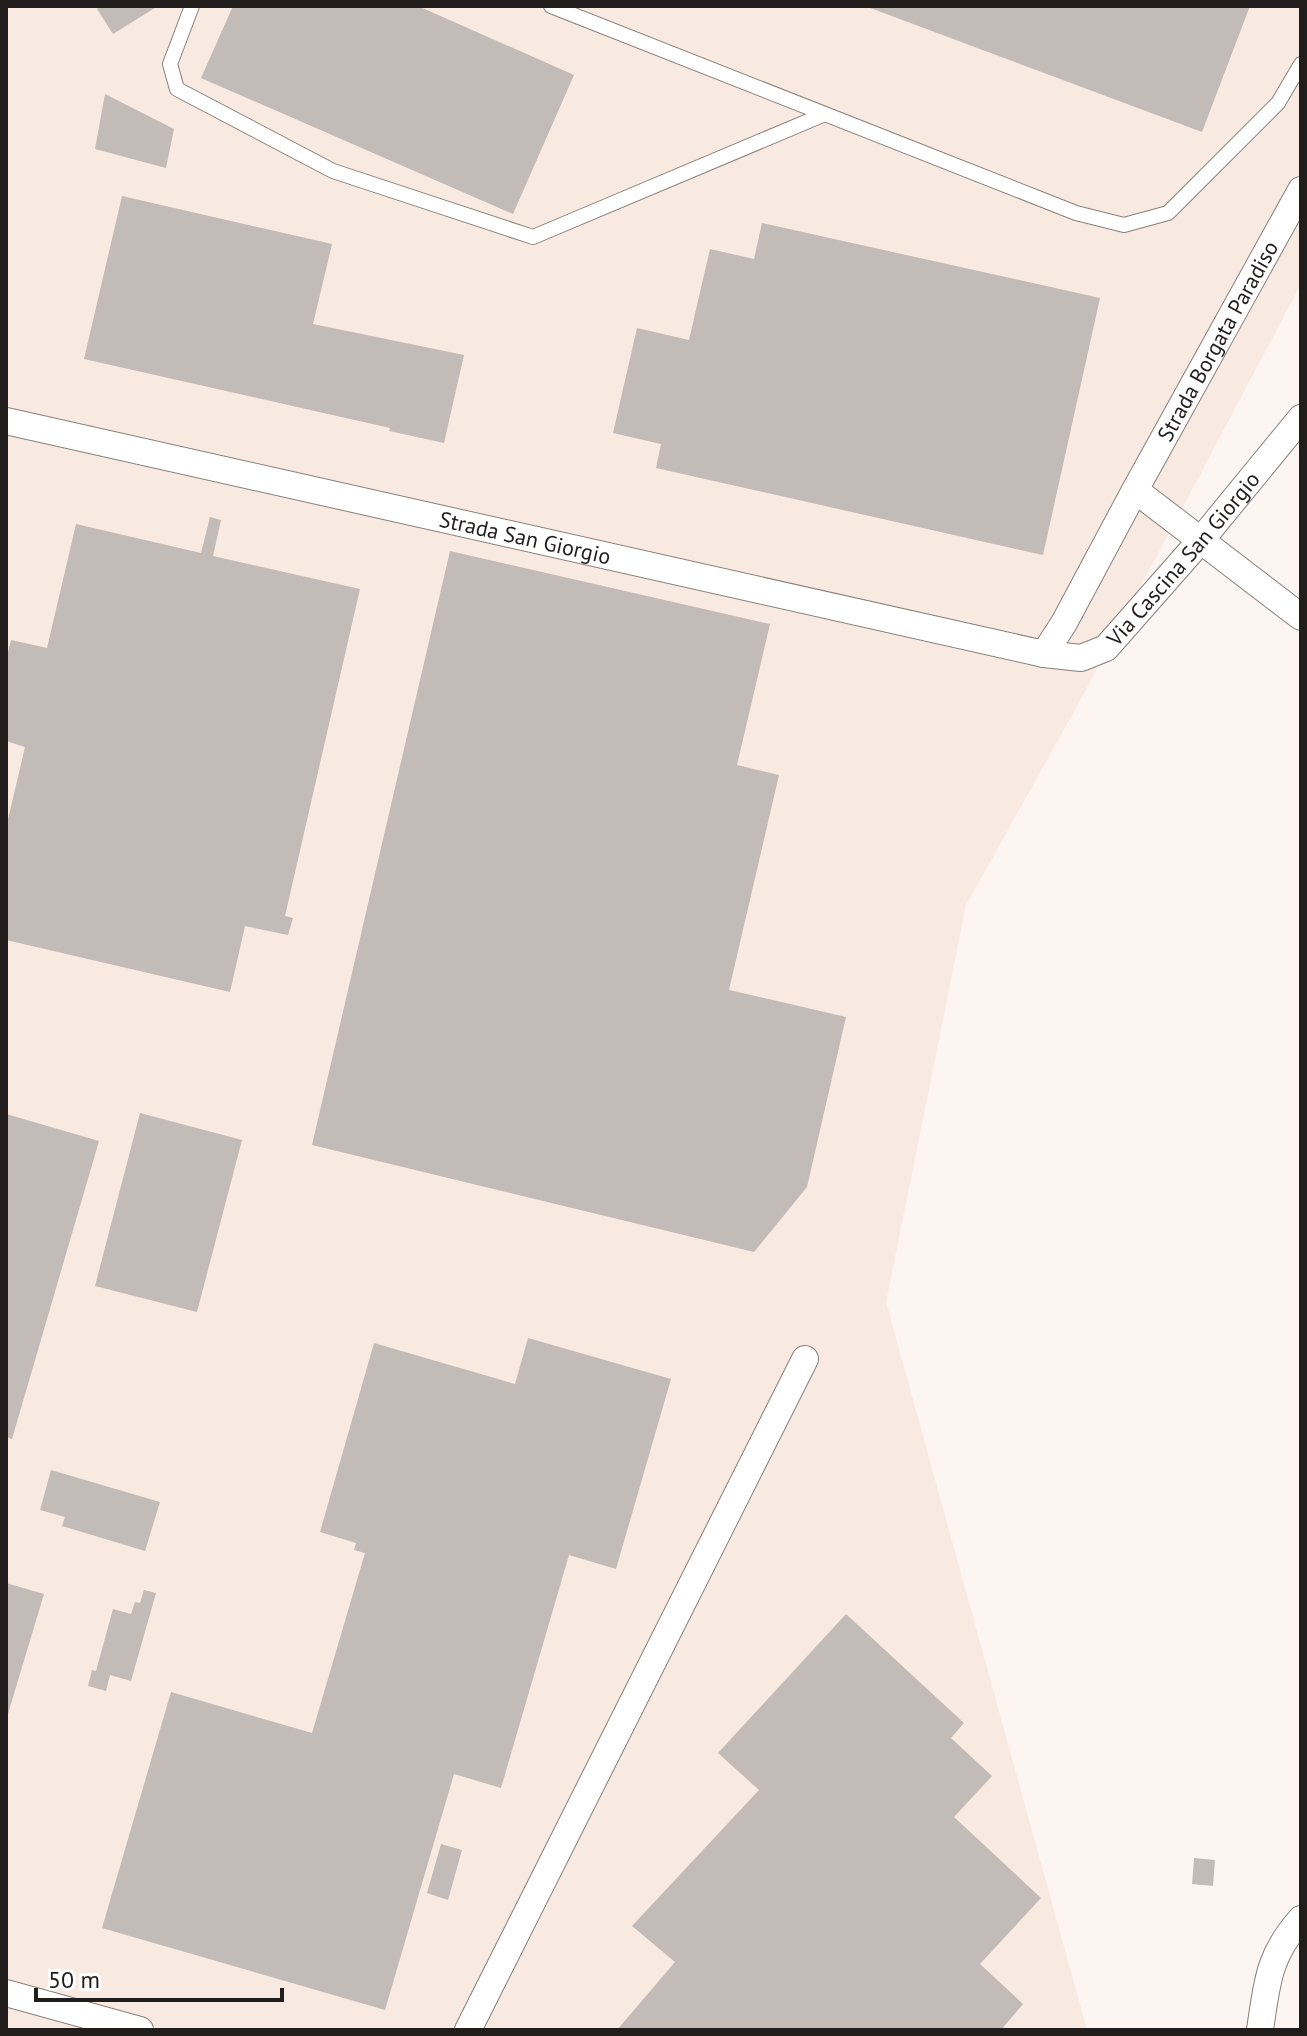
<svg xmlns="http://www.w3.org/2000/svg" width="1307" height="2036" viewBox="0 0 1307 2036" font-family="'PT Sans',sans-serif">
<rect width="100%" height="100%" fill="#fdf5f1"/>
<!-- built -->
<path fill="#f8e9e1" d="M6 6H1301V284L1080 701 966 905 886 1302 1087 2030H6Z"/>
<!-- building -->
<path fill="#c3bbb7" d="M101 6H158L113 34 97 9Z
M233 6H418L574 75 513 214 201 78Z
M865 6H1250L1202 132Z
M105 94 174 129 166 168 95 149Z
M122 196 332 244 313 324 464 355 444 443 389 431 390 428 84 359Z
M762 223 1100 298 1043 555 656 468 661 444 613 433 637 328 689 340 710 249 754 259Z
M210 517 221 520 213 556 360 589 285 916 293 918 288 935 245 926 230 992 6 940V828L25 747 6 741V660L11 640 47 648 76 524 201 553Z
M450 551 770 624 737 765 779 775 729 990 846 1017 807 1187 754 1252 312 1145Z
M140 1113 242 1140 197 1312 95 1286Z
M6 1114 99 1141 12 1439 6 1437Z
M528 1338 671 1379 616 1569 569 1555 501 1788 454 1774 385 2010 102 1928 171 1692 312 1733 365 1553 354 1550 356 1543 320 1532 374 1343 515 1384Z
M51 1470 160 1502 145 1551 62 1526 65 1517 40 1510Z
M6 1583 44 1594 7 1717H6Z
M144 1590 156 1593 131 1681 110 1675 106 1691 88 1686 92 1670 96 1671 113 1609 131 1614 135 1602 140 1603Z
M846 1614 964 1723 951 1738 992 1776 954 1817 1041 1898 980 1964 1023 2004 1001 2030H617L675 1962 632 1926 759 1790 718 1753Z
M441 1844 462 1850 448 1900 427 1893Z
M1194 1858 1215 1860 1213 1886 1192 1884Z"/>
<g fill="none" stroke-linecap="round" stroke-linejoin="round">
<defs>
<path id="service" d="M192 6 170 64 177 89 333 171 533 237 825 114
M551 6 1076 213 1124 225 1168 213 1278 103 1301 64"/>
<g id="minor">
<path id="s1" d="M6 421 1044 654 1081 658 1106 648 1201 540 1301 418"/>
<path d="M1135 490 1301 617"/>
<path id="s2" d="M1044 654 1064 623 1135 490 1301 190"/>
<path d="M6 1993 140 2030"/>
<path d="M468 2030 805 1359"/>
<path d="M1260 2030C1267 1983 1268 1956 1301 1919"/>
</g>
</defs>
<!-- service casing -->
<use href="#service" stroke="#87807c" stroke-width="16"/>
<!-- minor casing -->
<use href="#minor" stroke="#87807c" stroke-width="28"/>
<!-- service -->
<use href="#service" stroke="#fff" stroke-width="14"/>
<!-- minor -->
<use href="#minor" stroke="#fff" stroke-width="26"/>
</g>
<g text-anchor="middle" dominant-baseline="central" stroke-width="6" stroke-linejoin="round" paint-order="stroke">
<!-- street labels -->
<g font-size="22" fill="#201d1c" stroke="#fff">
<text stroke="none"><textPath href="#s2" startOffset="358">Strada Borgata Paradiso</textPath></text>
<text stroke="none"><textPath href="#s1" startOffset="532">Strada San Giorgio</textPath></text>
<text stroke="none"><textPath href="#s1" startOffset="1246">Via Cascina San Giorgio</textPath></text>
</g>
</g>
<!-- border -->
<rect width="1307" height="2036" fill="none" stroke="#201d1c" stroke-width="16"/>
<!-- scale -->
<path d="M36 1988v12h246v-12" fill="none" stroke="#201d1c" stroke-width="4"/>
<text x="48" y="1988" font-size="24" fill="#201d1c" stroke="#ffffff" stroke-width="6" paint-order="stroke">50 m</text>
</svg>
